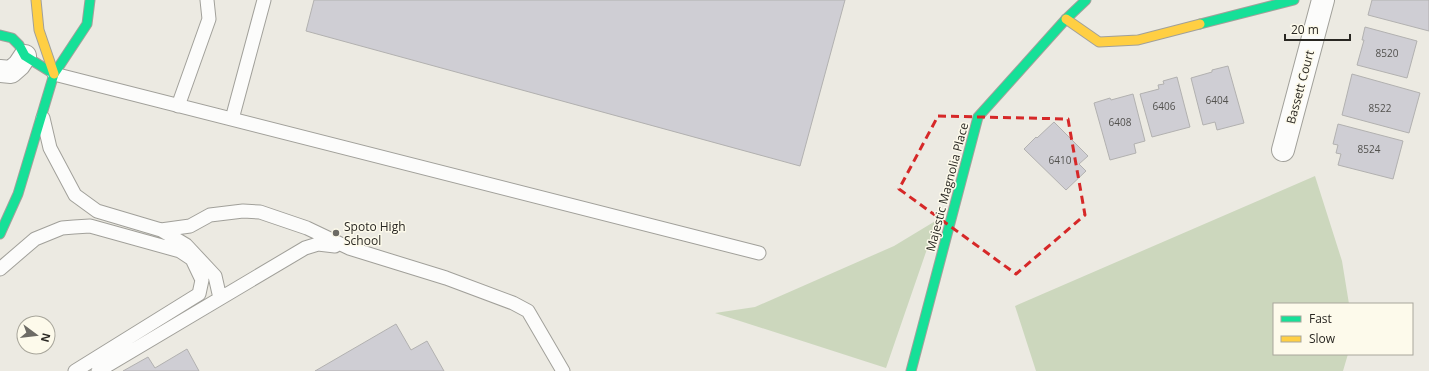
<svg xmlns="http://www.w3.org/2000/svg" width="1429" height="371" viewBox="0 0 1429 371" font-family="'Open Sans',sans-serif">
<rect width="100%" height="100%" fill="#eceae2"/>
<!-- green -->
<path fill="#ccd7bd" d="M1315 176 1342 261 1349 304H1274V354H1348L1343 371H1036L1015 306Z
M937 220 886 368 715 313 755 307 894 246Z"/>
<!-- building -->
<path fill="#cfced4" stroke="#b2b1b0" d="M314 0H845L800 166 306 31Z
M1372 0H1429V31L1368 15Z
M1365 27 1417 41 1407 78 1357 65 1364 40H1362Z
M1228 66 1244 123 1217 130 1215 122 1203 125 1191 78 1212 72V70Z
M1352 74 1420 93 1409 133 1342 115Z
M1177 77 1190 127 1152 137 1140 94 1159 89 1158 85 1164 84 1163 81Z
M1133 94 1145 141 1134 144 1136 153 1110 160 1094 103 1110 98 1111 100Z
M1054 122 1088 156 1079 164 1086 171 1066 190 1024 149 1036 137 1037 138Z
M1338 124 1403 141 1393 179 1338 165 1341 154 1336 153 1338 145 1333 144Z
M396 324 411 350 427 341 444 371H315Z
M187 349 199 371H123L148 357 155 368Z"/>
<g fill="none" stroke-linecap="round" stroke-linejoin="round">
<defs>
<path id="lane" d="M54 74 759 253
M178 106 209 19 207 0
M43 118 50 148 75 195 97 211 161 230 186 245 215 276 220 298
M232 119 264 0
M161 230 190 226 210 215 243 211 260 212 307 228 349 248 446 278 513 303 528 311 563 371
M0 269 35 239 62 228 74 227 90 226 180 251 192 259 202 280 199 294 75 371
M98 371 305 248 318 244 335 246"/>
<path id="street" d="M0 71 11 72 19 65 25 56
M1283 150 1323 0"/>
<path id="fast" d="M1200 24 1294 0
M0 35 12 38 19 45 25 56 54 74
M0 234 18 194 54 74 87 24 90 0
M911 371 978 117 1066 19 1086 0"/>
<path id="slow" d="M36 0 39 30 54 74
M1066 19 1099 42 1138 40 1200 24"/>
</defs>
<!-- lane casing -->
<use href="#lane" stroke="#a1a09a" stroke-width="15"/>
<!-- street casing -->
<use href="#street" stroke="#a1a09a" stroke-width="24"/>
<!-- fast casing -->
<use href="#fast" stroke="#a1a09a" stroke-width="11"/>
<!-- slow casing -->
<use href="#slow" stroke="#a1a09a" stroke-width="11"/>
<!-- lane -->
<use href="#lane" stroke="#fcfcfb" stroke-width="13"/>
<!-- street -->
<use href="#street" stroke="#fcfcfb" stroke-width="22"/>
<!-- fast -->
<use href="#fast" stroke="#16e098" stroke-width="9"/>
<!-- slow -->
<use href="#slow" stroke="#ffcf43" stroke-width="9"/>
</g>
<!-- marked area -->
<path fill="none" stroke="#d62828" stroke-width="3" stroke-dasharray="8 5" stroke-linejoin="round" d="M938 116 1068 119 1085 215 1016 274 899 189Z"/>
<!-- markers -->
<circle fill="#6d6b65" stroke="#fdfaeb" stroke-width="1.5" cx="336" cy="233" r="4"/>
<g text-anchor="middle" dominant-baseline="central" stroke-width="3" stroke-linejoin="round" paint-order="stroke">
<!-- number labels -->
<g font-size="10" fill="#52514e">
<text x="1387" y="53">8520</text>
<text x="1217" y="100">6404</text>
<text x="1164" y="106">6406</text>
<text x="1380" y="108">8522</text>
<text x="1120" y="122">6408</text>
<text x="1369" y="149">8524</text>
<text x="1060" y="160">6410</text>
</g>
<!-- street labels -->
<g font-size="12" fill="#292722" stroke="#fdfaeb">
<text transform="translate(1300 87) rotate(-75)">Bassett Court</text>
<text transform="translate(947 187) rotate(-75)">Majestic Magnolia Place</text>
</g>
<!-- poi labels -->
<g font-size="12" fill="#292722" stroke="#fdfaeb" text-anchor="start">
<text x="344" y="226">Spoto High<tspan x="344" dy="14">School</tspan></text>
</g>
</g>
<!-- legend -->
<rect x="1273" y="303" width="140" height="52" fill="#fdfaeb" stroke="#a8a69b"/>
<rect x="1281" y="316" width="20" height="6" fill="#16e098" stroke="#a8a69b"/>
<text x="1309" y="323" font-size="12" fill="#292722">Fast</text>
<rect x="1281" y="336" width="20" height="6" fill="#ffcf43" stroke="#a8a69b"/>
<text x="1309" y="343" font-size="12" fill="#292722">Slow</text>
<!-- north arrow -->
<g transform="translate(36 335) rotate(105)"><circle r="19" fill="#fdfaeb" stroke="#a8a69b"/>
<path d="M0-3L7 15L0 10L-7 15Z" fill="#6d6b65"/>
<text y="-6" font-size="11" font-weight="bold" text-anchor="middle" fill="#292722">N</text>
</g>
<!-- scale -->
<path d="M1285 34v6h65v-6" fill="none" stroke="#292722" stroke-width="2"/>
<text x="1291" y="34" font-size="12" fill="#292722" stroke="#fdfaeb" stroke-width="3" paint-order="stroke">20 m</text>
</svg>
